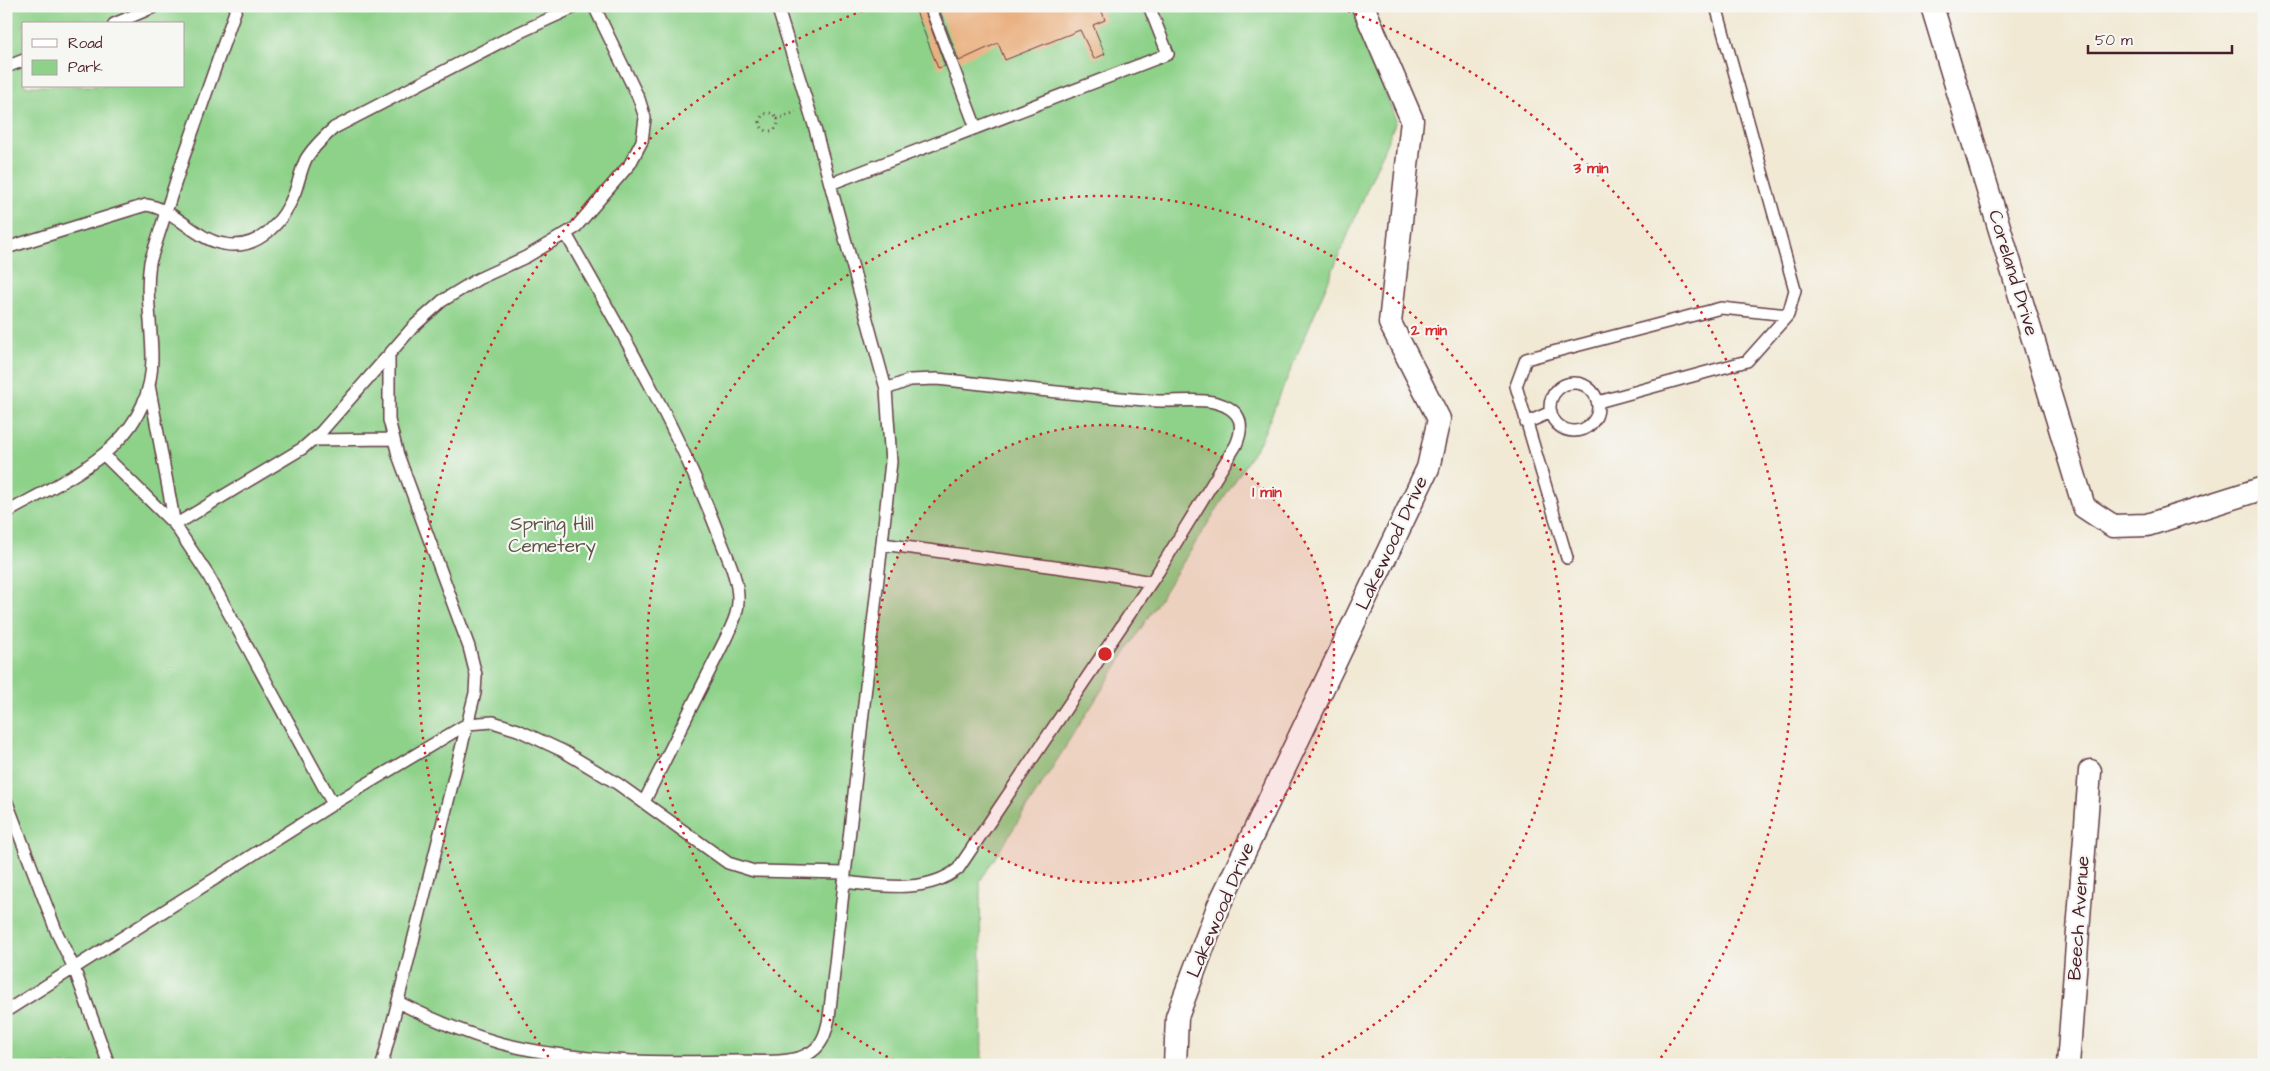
<svg xmlns="http://www.w3.org/2000/svg" width="2270" height="1071" viewBox="0 0 2270 1071" font-family="'Architects Daughter',sans-serif">
<rect width="100%" height="100%" fill="#f6f6f2"/>
<filter id="ink" filterUnits="userSpaceOnUse"><feTurbulence type="fractalNoise" baseFrequency=".02" numOctaves="2"/><feDisplacementMap in="SourceGraphic" scale="10" xChannelSelector="R" yChannelSelector="G"/><feConvolveMatrix kernelMatrix="1 2 1 2 8 2 1 2 1" color-interpolation-filters="sRGB"/></filter>
<filter id="wash" filterUnits="userSpaceOnUse"><feTurbulence type="fractalNoise" baseFrequency=".0096" numOctaves="4" result="noise"/><feDisplacementMap in="SourceGraphic" scale="20" xChannelSelector="R" yChannelSelector="G"/><feGaussianBlur stdDeviation="1.12" result="paint"/><feColorMatrix in="noise" values="0 0 0 0 0 0 0 0 0 0 0 0 0 0 0 0 0 1.4 0 .05"/><feComposite in="paint" operator="in"/></filter>
<g filter="url(#wash)">
<rect width="100%" height="100%" fill="#f1e9d4"/>
<!-- green -->
<path fill="#8ed28a" stroke="#6c785a" fill-rule="evenodd" d="M6 6H1353L1396 121 1261 440 980 881 982 1065H6ZM24 24H184V86H24Z"/>
<g id="blocks">
<!-- building -->
<path fill="#eab080" d="M914 6H923L945 66 938 68Z
M938 6H1100L1105 20 1093 25 1105 54 1094 59 1080 30 1005 60 998 43 959 61Z"/>
</g>
</g>
<g filter="url(#ink)">
<use href="#blocks" fill-opacity="0" stroke="#633d44" stroke-width="1"/>
<g fill="none" stroke-linecap="round" stroke-linejoin="round">
<defs>
<path id="service" d="M930 6 976 128
M114 24 156 6
M6 67 24 60
M830 184 1168 54 1149 6
M566 234C621 331 678 428 718 533 725 552 738 577 738 598 739 612 732 625 726 638L644 802
M6 248 146 205C176 209 194 239 224 244 259 251 284 221 295 192 299 181 301 169 306 159 313 147 324 137 334 128L516 34 577 6
M1550 407a24 24 0 1 1 48 0a24 24 0 1 1-48 0Z
M149 385 175 525 303 448 321 432 413 327 442 301 478 279 526 257 575 228 630 164 642 141 645 118 639 99 594 6
M1598 402 1747 361 1788 315
M1526 423 1551 412
M312 440 394 439
M104 455 175 525 208 575 333 804
M6 513C71 476 152 445 152 358 152 325 145 295 150 262L183 159 237 6
M882 544 1100 573 1151 582
M1567 558 1516 386 1526 359 1721 308 1788 315 1795 290 1716 6
M6 800 57 933 74 968 109 1065
M844 882C882 886 926 894 958 869L1158 572 1236 445C1242 431 1244 417 1229 408 1210 396 1180 402 1158 401 1084 396 1010 387 937 379L910 380 886 389
M398 1002C431 1019 464 1033 500 1043 577 1063 659 1063 738 1061 759 1061 787 1064 806 1055 822 1048 826 1033 829 1018L891 462 886 389 814 125 777 6
M6 1011 333 804 467 724 493 722 518 730 563 751 618 784 728 863 754 871 845 873
M382 1065 475 693 476 675 469 647 398 455 389 420V354"/>
<path id="minor" d="M1932 6 2084 507 2113 526 2147 525 2264 488
M1175 1065 1177 1017 1218 907 1428 468 1439 419 1390 323 1412 120 1363 6
M2068 1065 2090 771"/>
</defs>
<!-- service casing -->
<use href="#service" stroke="#633d44" stroke-width="14"/>
<!-- minor casing -->
<use href="#minor" stroke="#633d44" stroke-width="25"/>
<!-- path -->
<path stroke="#633d44" stroke-width="3" stroke-dasharray="1 4" stroke-linecap="butt" d="M760 122a9 9 0 1 1 18 0a9 9 0 1 1-18 0Z
M777 119 796 112"/>
<!-- service -->
<use href="#service" stroke="#fff" stroke-width="11"/>
<!-- minor -->
<use href="#minor" stroke="#fff" stroke-width="22"/>
</g>
</g>
<!-- distance rings -->
<circle cx="1105" cy="654" r="229" fill="#d62828" fill-opacity=".12"/>
<g fill="none" stroke="#d62828" stroke-width="2.5" stroke-dasharray="2.5 5">
<circle cx="1105" cy="654" r="229"/>
<path d="M901 1064A458 458 0 1 1 1309 1064"/>
<path d="M553 1063A687 687 0 0 1 876 6M1334 6A687 687 0 0 1 1657 1063"/>
</g>
<g text-anchor="middle" dominant-baseline="central" stroke-width="4.5" stroke-linejoin="round" paint-order="stroke">
<!-- street labels -->
<g font-size="19" fill="#4a1f2b" stroke="#f6f6f2">
<text transform="translate(2013 273) rotate(73)">Coreland Drive</text>
<text transform="translate(1392 543) rotate(-65)">Lakewood Drive</text>
<text transform="translate(1221 910) rotate(-67)">Lakewood Drive</text>
<text transform="translate(2079 918) rotate(-86)">Beech Avenue</text>
</g>
<!-- park labels -->
<g font-size="19" fill="#5e5548" stroke="#f6f6f2">
<text x="552" y="524">Spring Hill<tspan x="552" dy="22">Cemetery</tspan></text>
</g>
</g>
<circle cx="1105" cy="654" r="8" fill="#d62828" stroke="#f6f6f2" stroke-width="2.5"/>
<g font-size="15" text-anchor="middle" font-weight="bold" fill="#d62828" stroke="#f6f6f2" stroke-width="4.5" stroke-linejoin="round" paint-order="stroke">
<text x="1591" y="173">3 min</text>
<text x="1429" y="335">2 min</text>
<text x="1267" y="497">1 min</text>
</g>
<!-- margin -->
<rect width="2270" height="1071" fill="none" stroke="#f6f6f2" stroke-width="25"/>
<!-- legend -->
<rect x="22" y="22" width="162" height="65" fill="#f6f6f2" stroke="#b1a0a2"/>
<rect x="32" y="39" width="25" height="8" fill="#ffffff" stroke="#b1a0a2"/>
<text x="68" y="48" font-size="15" fill="#4a1f2b">Road</text>
<rect x="32" y="60" width="25" height="15" fill="#8ed28a" stroke="#b1a0a2"/>
<text x="68" y="72" font-size="15" fill="#4a1f2b">Park</text>
<!-- scale -->
<path d="M2088 45v8h144v-8" fill="none" stroke="#4a1f2b" stroke-width="2.5"/>
<text x="2095" y="45" font-size="15" fill="#4a1f2b" stroke="#f6f6f2" stroke-width="4" paint-order="stroke">50 m</text>
</svg>
